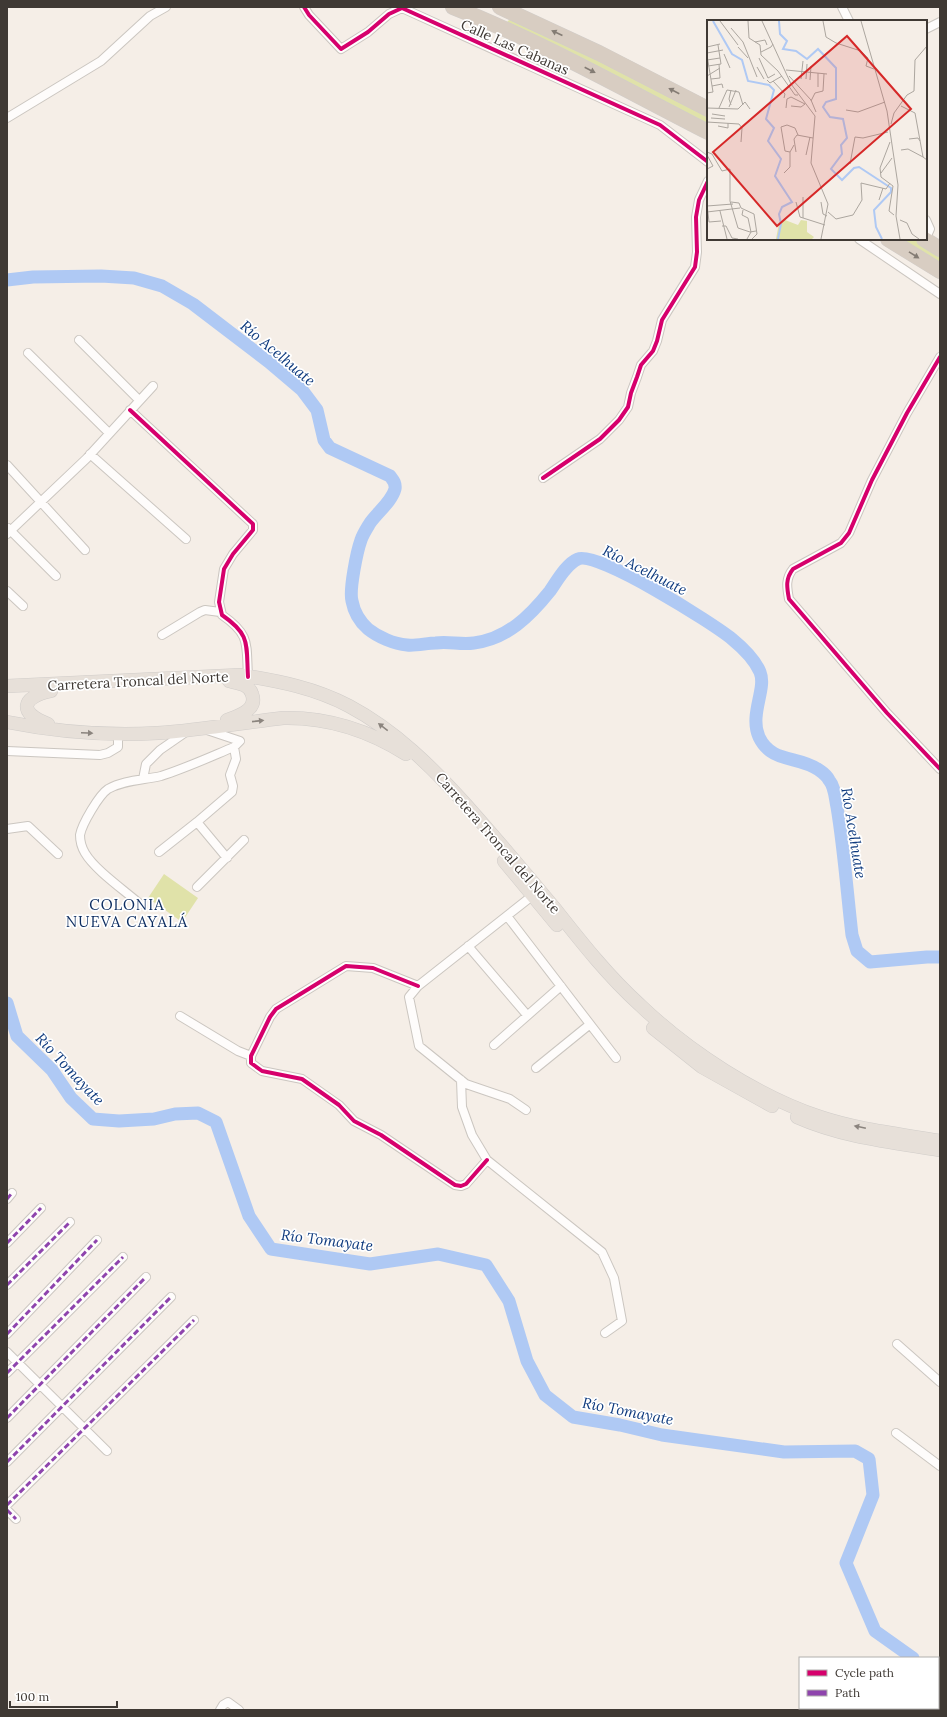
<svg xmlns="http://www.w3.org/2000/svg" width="947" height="1717" viewBox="0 0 947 1717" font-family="Lora,serif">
<rect width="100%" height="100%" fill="#f5eee7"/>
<!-- green -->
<path fill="#e0e2a9" d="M512 17 708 115V127L506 23Z
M895 239H914L940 256V267Z
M164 874 198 898 182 922 148 898Z"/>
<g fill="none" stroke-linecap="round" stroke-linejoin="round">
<!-- river -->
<path stroke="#afc9f4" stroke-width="13" d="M7 280 33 277 101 276 134 278 162 286 193 304 269 362 302 390 317 410 324 440 330 448 390 476C393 480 396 483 395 489 392 501 377 513 370 523 367 528 363 534 361 540 357 551 349 590 352 601 354 612 359 621 368 629 378 637 394 644 407 645 416 646 427 643 436 643 448 641 461 645 474 643 507 639 530 616 550 591 557 581 566 564 578 559 597 550 714 624 732 639 743 648 754 658 760 672 767 689 749 714 759 737 772 764 798 755 819 770 822 772 827 776 829 780 835 787 835 798 837 807 844 849 847 892 852 935L857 951 870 962 927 957H940
M7 1003 17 1036 52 1070 71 1098 93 1119 119 1121 154 1119 175 1114 198 1113 216 1122 249 1216 271 1249 370 1264 438 1254 486 1265 509 1301 527 1361 545 1395 573 1417 620 1425 662 1435 784 1452 855 1451 869 1459 873 1495 846 1563 875 1631 913 1658
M938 1669 940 1670"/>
<defs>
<path id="street" d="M304 7 309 15 341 49 368 32 389 14 402 8 660 125 708 162
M842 7 849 21
M926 29 940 22
M7 118 101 61 150 16 166 7
M926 220 930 229 926 238
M859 239 940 294
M79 340 139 400
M28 353 109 433
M940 357 907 413 872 480 849 533 841 543 793 569C785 579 787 588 789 599L887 713 940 769
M130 410 253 524V530L233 554 224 569 219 602 222 615C251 635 246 644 248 677
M90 454 186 539
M7 465 85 550
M543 478 600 439 619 420 628 407 631 393 637 377 641 365 653 351 657 341 662 320 695 267 697 252 696 217 699 200 708 181
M8 528 56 576
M7 534 87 458 153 386
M7 591 23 606
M162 635 200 612 205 610 220 612
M7 751 100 755 108 753 118 747V734
M143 779 146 764 160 750 186 732
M197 822 227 858
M7 829 28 826 58 854
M159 852 197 822 232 792 233 786 230 775 236 759 234 747
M197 887 244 840
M140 904C124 890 95 870 85 853 82 848 80 841 80 835 82 824 99 795 108 789 124 780 144 780 161 776 186 768 210 757 234 747L240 741 207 730
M507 916 616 1058
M468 946 527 1015
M418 986 373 968 346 966 276 1009 270 1017 251 1056V1063L262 1071 302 1079 339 1105 354 1121 381 1135 455 1185 461 1186 466 1184 487 1160
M180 1016 238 1051 251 1056
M494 1045 561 986
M536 1068 589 1025
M461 1080 462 1107 472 1135 487 1160 602 1252 614 1278 622 1321 605 1333
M526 1110 510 1099 466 1084 419 1046 409 997 418 986 532 896
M7 1199 12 1193
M7 1243 41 1208
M7 1285 70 1222
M7 1334 97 1240
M897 1344 940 1382
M7 1352 107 1451
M7 1373 123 1257
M7 1418 146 1277
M896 1433 940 1466
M7 1462 171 1297
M7 1505 194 1320
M7 1510 16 1519
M220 1710 223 1705 228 1702 239 1710"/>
<path id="primary" d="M7 686 241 675C279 681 315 688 349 706 396 731 433 768 468 807 498 841 527 875 556 910 582 943 609 977 640 1005 688 1051 757 1096 820 1117 859 1130 900 1134 940 1141
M227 720C238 716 258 710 252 694 251 690 248 687 244 685 239 683 233 682 229 681
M7 722C57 732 107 736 158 733 200 730 241 723 283 718 328 717 368 730 406 754
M48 724C18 713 21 697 51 691
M504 861 557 925
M653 1028 702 1067 772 1106
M797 1117C842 1137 891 1142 940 1150"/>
<path id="highway" d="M453 7C541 42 624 89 708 132
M500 7 599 53 708 109
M888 239 940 271
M924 239 940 249"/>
</defs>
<!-- street casing -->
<use href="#street" stroke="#cbc6c0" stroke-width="10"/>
<!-- primary casing -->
<use href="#primary" stroke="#d1cdca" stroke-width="14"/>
<!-- highway casing -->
<use href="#highway" stroke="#d1cdca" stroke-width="16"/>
<!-- street -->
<use href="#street" stroke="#fefcfb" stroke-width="8"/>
<!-- primary -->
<use href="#primary" stroke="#e7e0d9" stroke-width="13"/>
<!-- highway -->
<use href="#highway" stroke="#d8cdc2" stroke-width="15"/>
<!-- quiet -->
<path stroke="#8e44ad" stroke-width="3" stroke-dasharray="6 3" stroke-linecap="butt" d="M7 1199 12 1193
M7 1243 41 1208
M7 1285 70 1222
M7 1334 97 1240
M7 1373 123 1257
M7 1418 146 1277
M7 1462 171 1297
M7 1505 194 1320
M7 1510 16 1519"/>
<defs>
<path id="cycleway" d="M304 7 309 15 341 49 368 32 389 14 402 8 660 125 708 162
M940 357 907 413 872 480 849 533 841 543 793 569C785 579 787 588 789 599L887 713 940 769
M130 410 253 524V530L233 554 224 569 219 602 222 615C251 635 246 644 248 677
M543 478 600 439 619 420 628 407 631 393 637 377 641 365 653 351 657 341 662 320 695 267 697 252 696 217 699 200 708 181
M418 986 373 968 346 966 276 1009 270 1017 251 1056V1063L262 1071 302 1079 339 1105 354 1121 381 1135 455 1185 461 1186 466 1184 487 1160"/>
</defs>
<!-- cycleway casing -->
<use href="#cycleway" stroke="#fff" stroke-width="6"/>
<!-- cycleway -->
<use href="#cycleway" stroke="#d6006c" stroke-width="4"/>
</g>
<!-- one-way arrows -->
<defs><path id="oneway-solid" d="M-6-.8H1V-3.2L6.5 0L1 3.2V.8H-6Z"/></defs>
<g fill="#847c74">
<use href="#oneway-solid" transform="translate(557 33) rotate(-155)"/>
<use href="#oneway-solid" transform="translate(590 70) rotate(27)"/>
<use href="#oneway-solid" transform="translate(674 91) rotate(-152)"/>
<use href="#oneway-solid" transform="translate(914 255) rotate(32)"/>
</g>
<g fill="#8b847e">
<use href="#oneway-solid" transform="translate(258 721) rotate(-6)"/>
<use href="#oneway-solid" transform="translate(383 727) rotate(-142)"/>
<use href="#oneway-solid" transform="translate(87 733) rotate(2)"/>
<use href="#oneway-solid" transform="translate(860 1127) rotate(-168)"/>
</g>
<g text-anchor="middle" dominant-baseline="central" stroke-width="3.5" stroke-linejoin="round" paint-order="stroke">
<!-- street labels -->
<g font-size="14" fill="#3f3934" stroke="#fff">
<text transform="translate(515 47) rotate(24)">Calle Las Cabanas</text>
<text transform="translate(138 681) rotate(-3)">Carretera Troncal del Norte</text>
<text transform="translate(498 843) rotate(49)">Carretera Troncal del Norte</text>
</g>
<!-- water labels -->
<g font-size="15" font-style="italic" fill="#0e3a7e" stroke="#fff">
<text transform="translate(278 353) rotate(40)">Río Acelhuate</text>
<text transform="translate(645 570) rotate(27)">Río Acelhuate</text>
<text transform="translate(854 833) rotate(81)">Río Acelhuate</text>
<text transform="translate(70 1069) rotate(47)">Río Tomayate</text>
<text transform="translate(327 1240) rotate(7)">Río Tomayate</text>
<text transform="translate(628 1411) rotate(11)">Río Tomayate</text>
</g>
<!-- neighbourhood labels -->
<g font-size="15" letter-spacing="1" fill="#0b2b5f" stroke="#fff">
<text x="127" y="904">COLONIA<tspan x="127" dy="17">NUEVA CAYALÁ</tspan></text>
</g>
</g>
<!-- overview -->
<g transform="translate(707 20)">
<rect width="220" height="220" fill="#f5eee7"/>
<path d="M78 200 91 205 94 200 100 201V212L107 217 105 219H69L72 203Z" fill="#e0e2a9"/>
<path fill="none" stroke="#afc9f4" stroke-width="2" d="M6 1 25 34 35 40 41 61 62 65 67 70 59 99 67 108 61 121 74 139 68 156 85 182 75 187 72 194 74 204 71 219M72 1 73 14 80 21 76 29 89 31 100 39 111 29 129 48V79L119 82 116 87 123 97 136 99 140 118 134 125 135 134 124 149 135 160 147 148 152 147 184 168V172L167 190 169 207 175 219"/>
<path fill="none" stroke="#aca69f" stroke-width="1" d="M13 1 31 25M41 1 42 18 53 25 54 35 71 51 88 75H91M55 1 84 64 108 96 104 143 121 184 114 219M116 1 119 17 129 23 154 31 161 38 159 46 167 49M154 1 180 91 191 165 189 196 193 219M24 8 36 22 50 57M48 22 58 20 60 25M0 27 13 24M31 27 41 38M54 32 64 27 66 24M0 33 16 30M17 34 23 48M0 35 6 72 0 73M52 38 61 58 68 54M0 40 13 38M1 46 14 44 11 25M50 47 57 59M79 50 120 54M0 56 13 48M82 56 104 80 109 92M4 59 13 58 12 44M94 59 96 41M99 59 100 44M60 60 63 63 75 56M103 60 104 46M66 61 78 74 77 78M5 66 15 64 16 68M111 67V53M104 81 108 73 116 71 117 54M24 85 22 79 24 70M84 86 94 87 98 84M194 86 208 93 216 137 220 140M22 87 29 70M0 88 31 89 38 82 43 89M12 88 20 70 32 72 36 85M79 88 80 79 84 77 98 84M139 90 151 92 178 82M5 94 18 96M4 98 18 99M0 102 32 104 35 108 34 122M184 104 187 93 200 75 207 71 208 40 220 26M11 106 21 108V103M202 119 211 118 213 121M183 122 173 148 174 157 186 166 182 191 187 195M194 130 201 129 216 137M0 132 5 134 15 151 23 149V181L31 208 43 212 49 211M83 132 78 131 74 107 80 105 88 108 91 115M89 132 87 119 90 115 106 118M0 135 6 146 0 149M99 135 103 117M143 144 148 117 156 118 181 112M77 153 83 147V132L87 125M174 153 185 138M172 180 176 168M24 182 32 183 34 188 47 194 50 214 45 219M89 182 93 197 118 205M114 182 116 194 120 196M0 184 2 202 14 201M0 186 26 184M36 190 35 195 41 198 44 212 40 219M13 191 20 219M0 192 33 188M121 192 129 199 146 195 155 180 154 163 179 169 183 163M96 198V177M193 200 200 203 205 214 212 219M15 206H19L25 218 31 219"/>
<path fill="#d62828" fill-opacity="0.15" stroke="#d62828" stroke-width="2" d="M140 16 204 89 70 206 6 132Z"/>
<rect width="220" height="220" fill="none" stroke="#3f3934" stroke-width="2"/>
</g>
<!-- border -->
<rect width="947" height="1717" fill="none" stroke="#3f3934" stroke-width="16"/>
<!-- legend -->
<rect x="799" y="1657" width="140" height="52" fill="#ffffff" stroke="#b2b0ae"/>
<rect x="807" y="1670" width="20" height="6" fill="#d6006c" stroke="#b2b0ae"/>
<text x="835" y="1677" font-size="12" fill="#3f3934">Cycle path</text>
<rect x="807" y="1690" width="20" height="6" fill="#8e44ad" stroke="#b2b0ae"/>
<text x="835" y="1697" font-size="12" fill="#3f3934">Path</text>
<!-- scale -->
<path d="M10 1701v6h107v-6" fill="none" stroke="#3f3934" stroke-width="2"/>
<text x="16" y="1701" font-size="12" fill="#3f3934" stroke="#ffffff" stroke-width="3" paint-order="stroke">100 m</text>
</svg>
